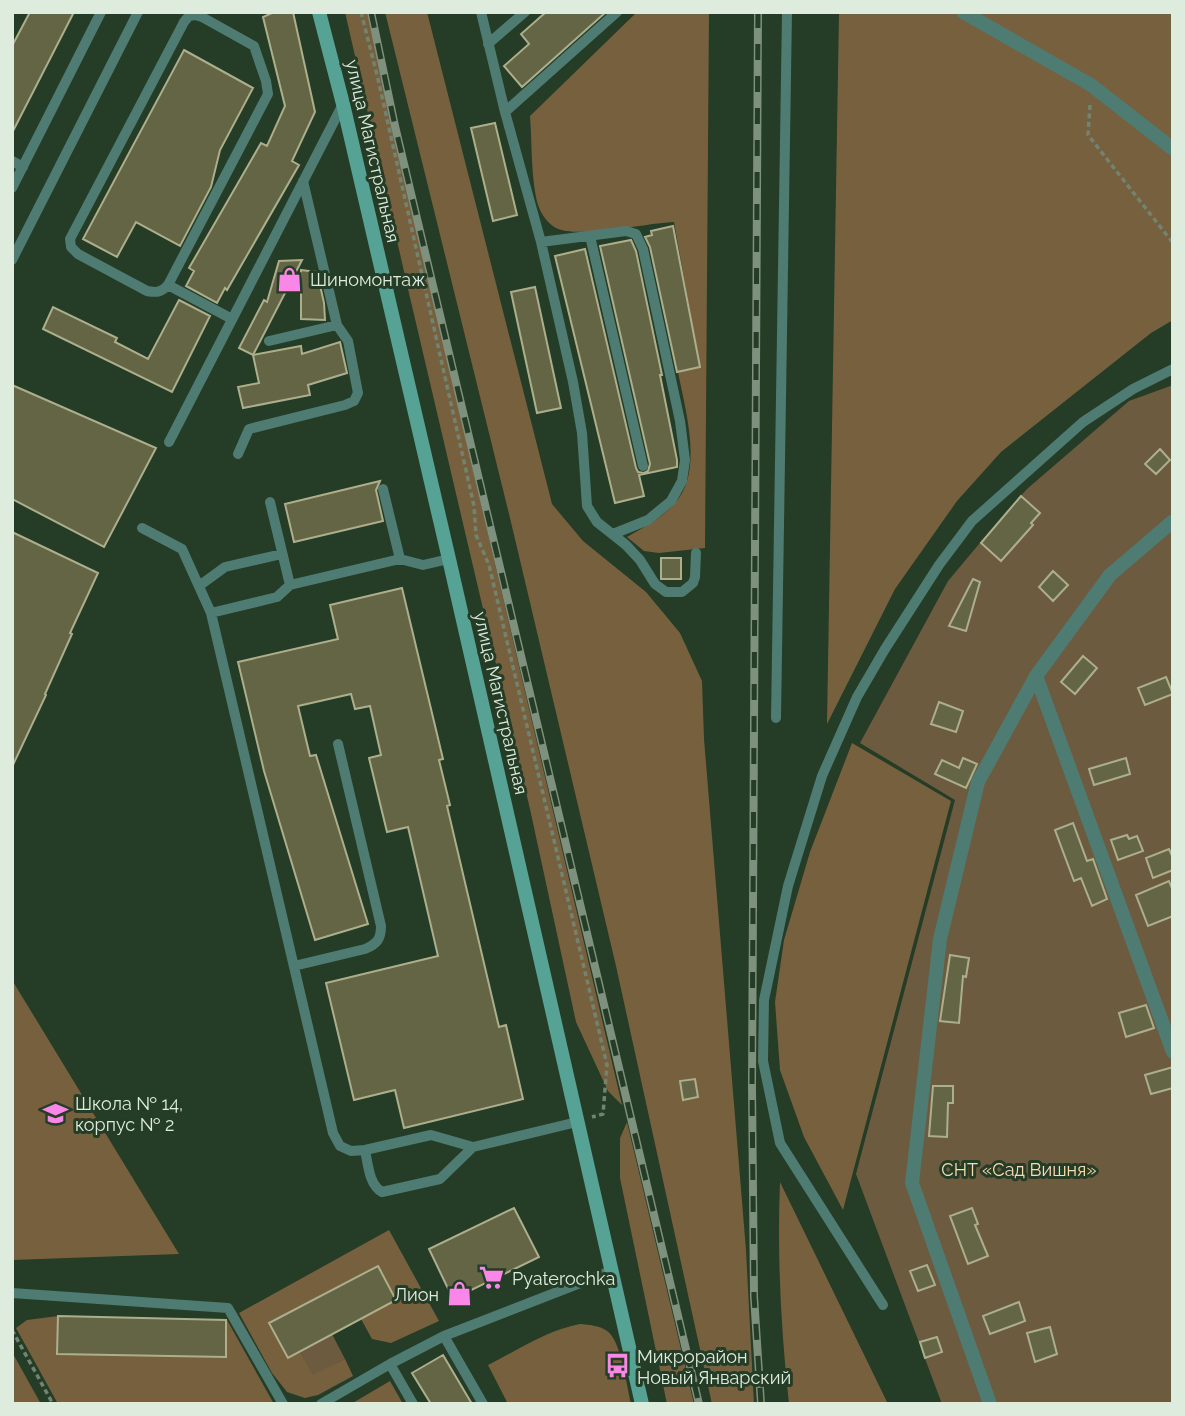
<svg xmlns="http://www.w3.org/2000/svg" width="1185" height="1416" viewBox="0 0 1185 1416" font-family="Raleway,sans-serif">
<rect width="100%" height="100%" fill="#253c26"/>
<!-- green -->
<path fill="#6d5b40" d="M1173 385V1404H942L856 1174 955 800 860 743 948 581 1005 513 1027 489 1129 401Z
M332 1334 345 1359 313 1376 300 1351Z"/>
<!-- forest -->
<path fill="#77603e" d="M345 12H368L402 167 622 1105 608 1091 576 1022 530 809 408 289Z
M385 12H427L552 504 583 541 646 592 680 633 702 681 704 739 746 1250 754 1404H712L616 966 510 518Z
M637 12H709L705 548 659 553 644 551 627 537C644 527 662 518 675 503 704 471 685 409 678 372L700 367 674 222C647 223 578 239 556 228 545 222 538 209 536 197 531 171 532 143 530 116Z
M839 12H1173V320L1151 333 1001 452 957 501 895 589 827 724Z
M852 743 951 801 843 1210 804 1137 780 1070 775 1002 784 940 810 852Z
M12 980 179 1254 12 1260Z
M627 1122 694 1404H667L620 1178V1138Z
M780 1182 888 1404H789C781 1330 777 1257 780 1182Z
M389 1230 439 1321 391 1343 372 1339 361 1319 396 1300 378 1266 270 1323 300 1351 313 1375 345 1359 353 1376 318 1395 305 1398 287 1392 272 1373 239 1313Z
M58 1316V1354L226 1357 227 1320 274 1404H58L16 1328 27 1320Z
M580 1324C589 1325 599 1325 607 1331 621 1340 627 1387 631 1404H508L488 1365C518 1350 547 1330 580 1324Z
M12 1352 41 1404H12Z
M390 1381 403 1404H351Z"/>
<!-- building -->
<path fill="#636544" stroke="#adaf8c" stroke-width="2" d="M30 12H74L12 133V46Z
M274 12H293L315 112 292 161 299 165 227 290 225 288 217 303 186 286 194 271 189 268 261 143 267 146 285 106 263 17Z
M546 12H606L522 87 504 66 529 44 521 34Z
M184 50 253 88 220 150 211 187 180 246 136 222 117 257 83 239Z
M495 123 517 215 493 221 471 128Z
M673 226 700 367 677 372 650 247 645 237 652 235 651 231Z
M631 240 636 251 662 375H660L677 460V467L639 475 644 496 615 503 555 256 585 249 636 468 638 472 644 473 648 471 650 464 600 246Z
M302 260 253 355 239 348 264 300 267 302 279 261Z
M301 270 317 272 324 303 325 320 301 319Z
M535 287 561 408 537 413 511 292Z
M179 300 210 316 172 392 43 329 53 307 117 338 115 342 148 359Z
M340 342 347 373 308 385 310 395 243 408 238 387 259 383 253 355 301 346 302 354Z
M12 385 156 448 104 547 12 499Z
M1160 449 1170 460 1156 474 1145 464Z
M380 481 376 490 383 521 294 542 285 504Z
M1021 496 1040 513 1031 523 1033 525 1001 561 981 543Z
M12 532 98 573 70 633 72 634 45 694 46 695 12 767Z
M661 558H681V579H661Z
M1053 571 1068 585 1053 601 1039 587Z
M973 579 980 582 966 631 949 626Z
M402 588 443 759 439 760 450 805 447 806 499 1027 506 1025 523 1099 404 1128 395 1090 354 1100 326 983 438 956 408 827 387 832 369 758 381 755 370 706 355 709 351 694 298 706 310 756 316 755 368 924 315 940 264 771 238 662 338 639 330 605Z
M1083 656 1097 668 1075 694 1061 682Z
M1166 677 1173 694 1145 705 1138 688Z
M939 702 963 711 956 732 931 724Z
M963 758 977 764 966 788 935 774 942 760 959 768Z
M1126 758 1130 774 1094 785 1089 769Z
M1073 823 1087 861 1093 859 1107 899 1092 906 1081 878 1074 881 1055 830Z
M1127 835 1129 839 1137 836 1143 851 1118 860 1111 840Z
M1169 849 1173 858V870L1153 878 1146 858Z
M1169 881 1173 891V916L1148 926 1136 895Z
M950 955 969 958 966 977 963 976 959 1023 940 1021Z
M1146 1005 1154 1028 1126 1037 1119 1013Z
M1173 1067V1088L1151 1094 1145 1075Z
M695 1079 698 1097 683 1100 680 1081Z
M933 1086H953V1103H948L947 1137 929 1136Z
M514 1208 539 1257 453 1299 429 1249Z
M972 1208 978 1224 975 1225 988 1256 968 1264 950 1216Z
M927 1265 935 1285 918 1291 910 1271Z
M378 1266 396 1300 288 1358 269 1323Z
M1019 1302 1025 1321 990 1334 983 1316Z
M58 1316 226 1320V1357L57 1354Z
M1050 1327 1057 1354 1035 1362 1027 1333Z
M937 1337 942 1352 925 1358 920 1342Z
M443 1355 472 1404H431L412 1373Z"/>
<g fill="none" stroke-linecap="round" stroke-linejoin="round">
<!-- path -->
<path stroke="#718471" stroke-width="3.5" stroke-dasharray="5 3.5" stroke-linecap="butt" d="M361 12 378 79 474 506 476 535 489 565 607 1065 603 1114 592 1117
M1090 105 1088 135 1173 243
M12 1330 53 1404"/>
<!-- service -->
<path stroke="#4e7b72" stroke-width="10" d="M481 12 505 112 541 242 573 382 582 433 587 506 597 522 626 545 640 560 655 584 666 592H682L693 583 695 577 696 553
M195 15 202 17 254 46 266 81 268 94 168 285C162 292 157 293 147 291L78 254 71 247 70 239 184 22 189 16Z
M488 44 525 12
M505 112 617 12
M12 161 23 167
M12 188 101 12
M590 236 643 466
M541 242 626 231 636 234 643 249 680 421 685 460 682 481 671 501 648 520 613 534
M12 260 138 12
M168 285 232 319
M269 341 337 325
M169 442 343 104
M238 454 249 429 345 405 354 401 358 393 348 341 337 325 303 181
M383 489 400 559
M270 502 290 585
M142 528 182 549 211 613
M449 559 423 565 400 559 290 585 277 597 211 613 333 1133 340 1146 351 1151 365 1150 431 1135 473 1147 577 1122
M199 586 225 567 282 554
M776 718 787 12
M294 966 365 949C377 944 381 939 381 926L338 744
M365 1150C368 1164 369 1185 382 1192L440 1179 473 1147
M12 1293 228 1308 283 1404
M883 1305 780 1143 763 1061 764 1000 788 886 822 776 857 697 885 649 939 565 972 521 1083 422 1133 389 1173 369
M444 1336 483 1404
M390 1364 413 1404
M321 1404 390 1364 444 1336 611 1271"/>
<!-- minor -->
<path stroke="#4e7b72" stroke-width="14" d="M963 12 1091 85 1173 149
M1036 676 1173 1052
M990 1404 912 1183 940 939 978 782 1036 676 1110 575 1173 521"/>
<!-- secondary -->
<path stroke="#56a294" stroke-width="14" d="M319 12 343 104 449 559 642 1404"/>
<defs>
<path id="rail" d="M371 12 395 126 699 1404
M758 12 752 1086 754 1296 761 1404"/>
</defs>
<!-- rail casing -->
<use href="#rail" stroke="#7e907e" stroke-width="8"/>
<!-- rail -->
<use href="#rail" stroke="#253c26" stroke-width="5" stroke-dasharray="16" stroke-linecap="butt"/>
</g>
<!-- icons -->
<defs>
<symbol id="shop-bare" viewBox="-9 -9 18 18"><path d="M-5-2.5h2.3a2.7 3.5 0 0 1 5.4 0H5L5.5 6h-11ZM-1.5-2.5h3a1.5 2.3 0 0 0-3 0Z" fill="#fa87e8" stroke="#253c26" stroke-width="2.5" paint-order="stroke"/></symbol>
<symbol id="school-bare" viewBox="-9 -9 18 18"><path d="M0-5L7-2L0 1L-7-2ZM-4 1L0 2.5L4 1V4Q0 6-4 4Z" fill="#fa87e8" stroke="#253c26" stroke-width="2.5" paint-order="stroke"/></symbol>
<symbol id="supermarket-bare" viewBox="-9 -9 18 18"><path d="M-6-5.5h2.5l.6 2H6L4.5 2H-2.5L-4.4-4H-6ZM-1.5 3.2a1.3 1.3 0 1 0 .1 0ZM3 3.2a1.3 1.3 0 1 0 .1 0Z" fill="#fa87e8" stroke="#253c26" stroke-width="2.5" paint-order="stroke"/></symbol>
<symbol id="bus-bare" viewBox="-9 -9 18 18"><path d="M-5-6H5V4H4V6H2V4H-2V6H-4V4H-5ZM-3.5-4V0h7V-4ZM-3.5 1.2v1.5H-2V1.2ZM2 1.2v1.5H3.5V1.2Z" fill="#fa87e8" stroke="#253c26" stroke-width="2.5" paint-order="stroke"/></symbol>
</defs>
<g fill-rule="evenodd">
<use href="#shop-bare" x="272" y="262" width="35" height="35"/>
<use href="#school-bare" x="38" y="1096" width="35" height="35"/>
<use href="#supermarket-bare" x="474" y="1260" width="35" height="35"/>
<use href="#shop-bare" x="442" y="1276" width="35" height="35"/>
<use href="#bus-bare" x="600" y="1348" width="35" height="35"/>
</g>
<g text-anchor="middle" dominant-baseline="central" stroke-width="6" stroke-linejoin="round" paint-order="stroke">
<!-- street labels -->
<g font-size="18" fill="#deecde" stroke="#253c26">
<text transform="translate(373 151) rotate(77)">улица Магистральная</text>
<text transform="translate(501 703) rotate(77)">улица Магистральная</text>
</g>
<!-- poi labels -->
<g font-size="18" fill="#deecde" stroke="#253c26" text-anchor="start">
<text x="310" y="279">Шиномонтаж</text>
<text x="75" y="1103">Школа № 14,<tspan x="75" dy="21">корпус № 2</tspan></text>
<text x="512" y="1278">Pyaterochka</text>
<text x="439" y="1294" text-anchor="end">Лион</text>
<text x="637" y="1356">Микрорайон<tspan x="637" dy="21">Новый Январский</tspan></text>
</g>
<!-- park labels -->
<g font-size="18" fill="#fbdbad" stroke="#253c26">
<text x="1019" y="1169">СНТ «Сад Вишня»</text>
</g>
</g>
<!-- border -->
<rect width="1185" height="1416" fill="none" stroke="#deecde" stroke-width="28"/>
</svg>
